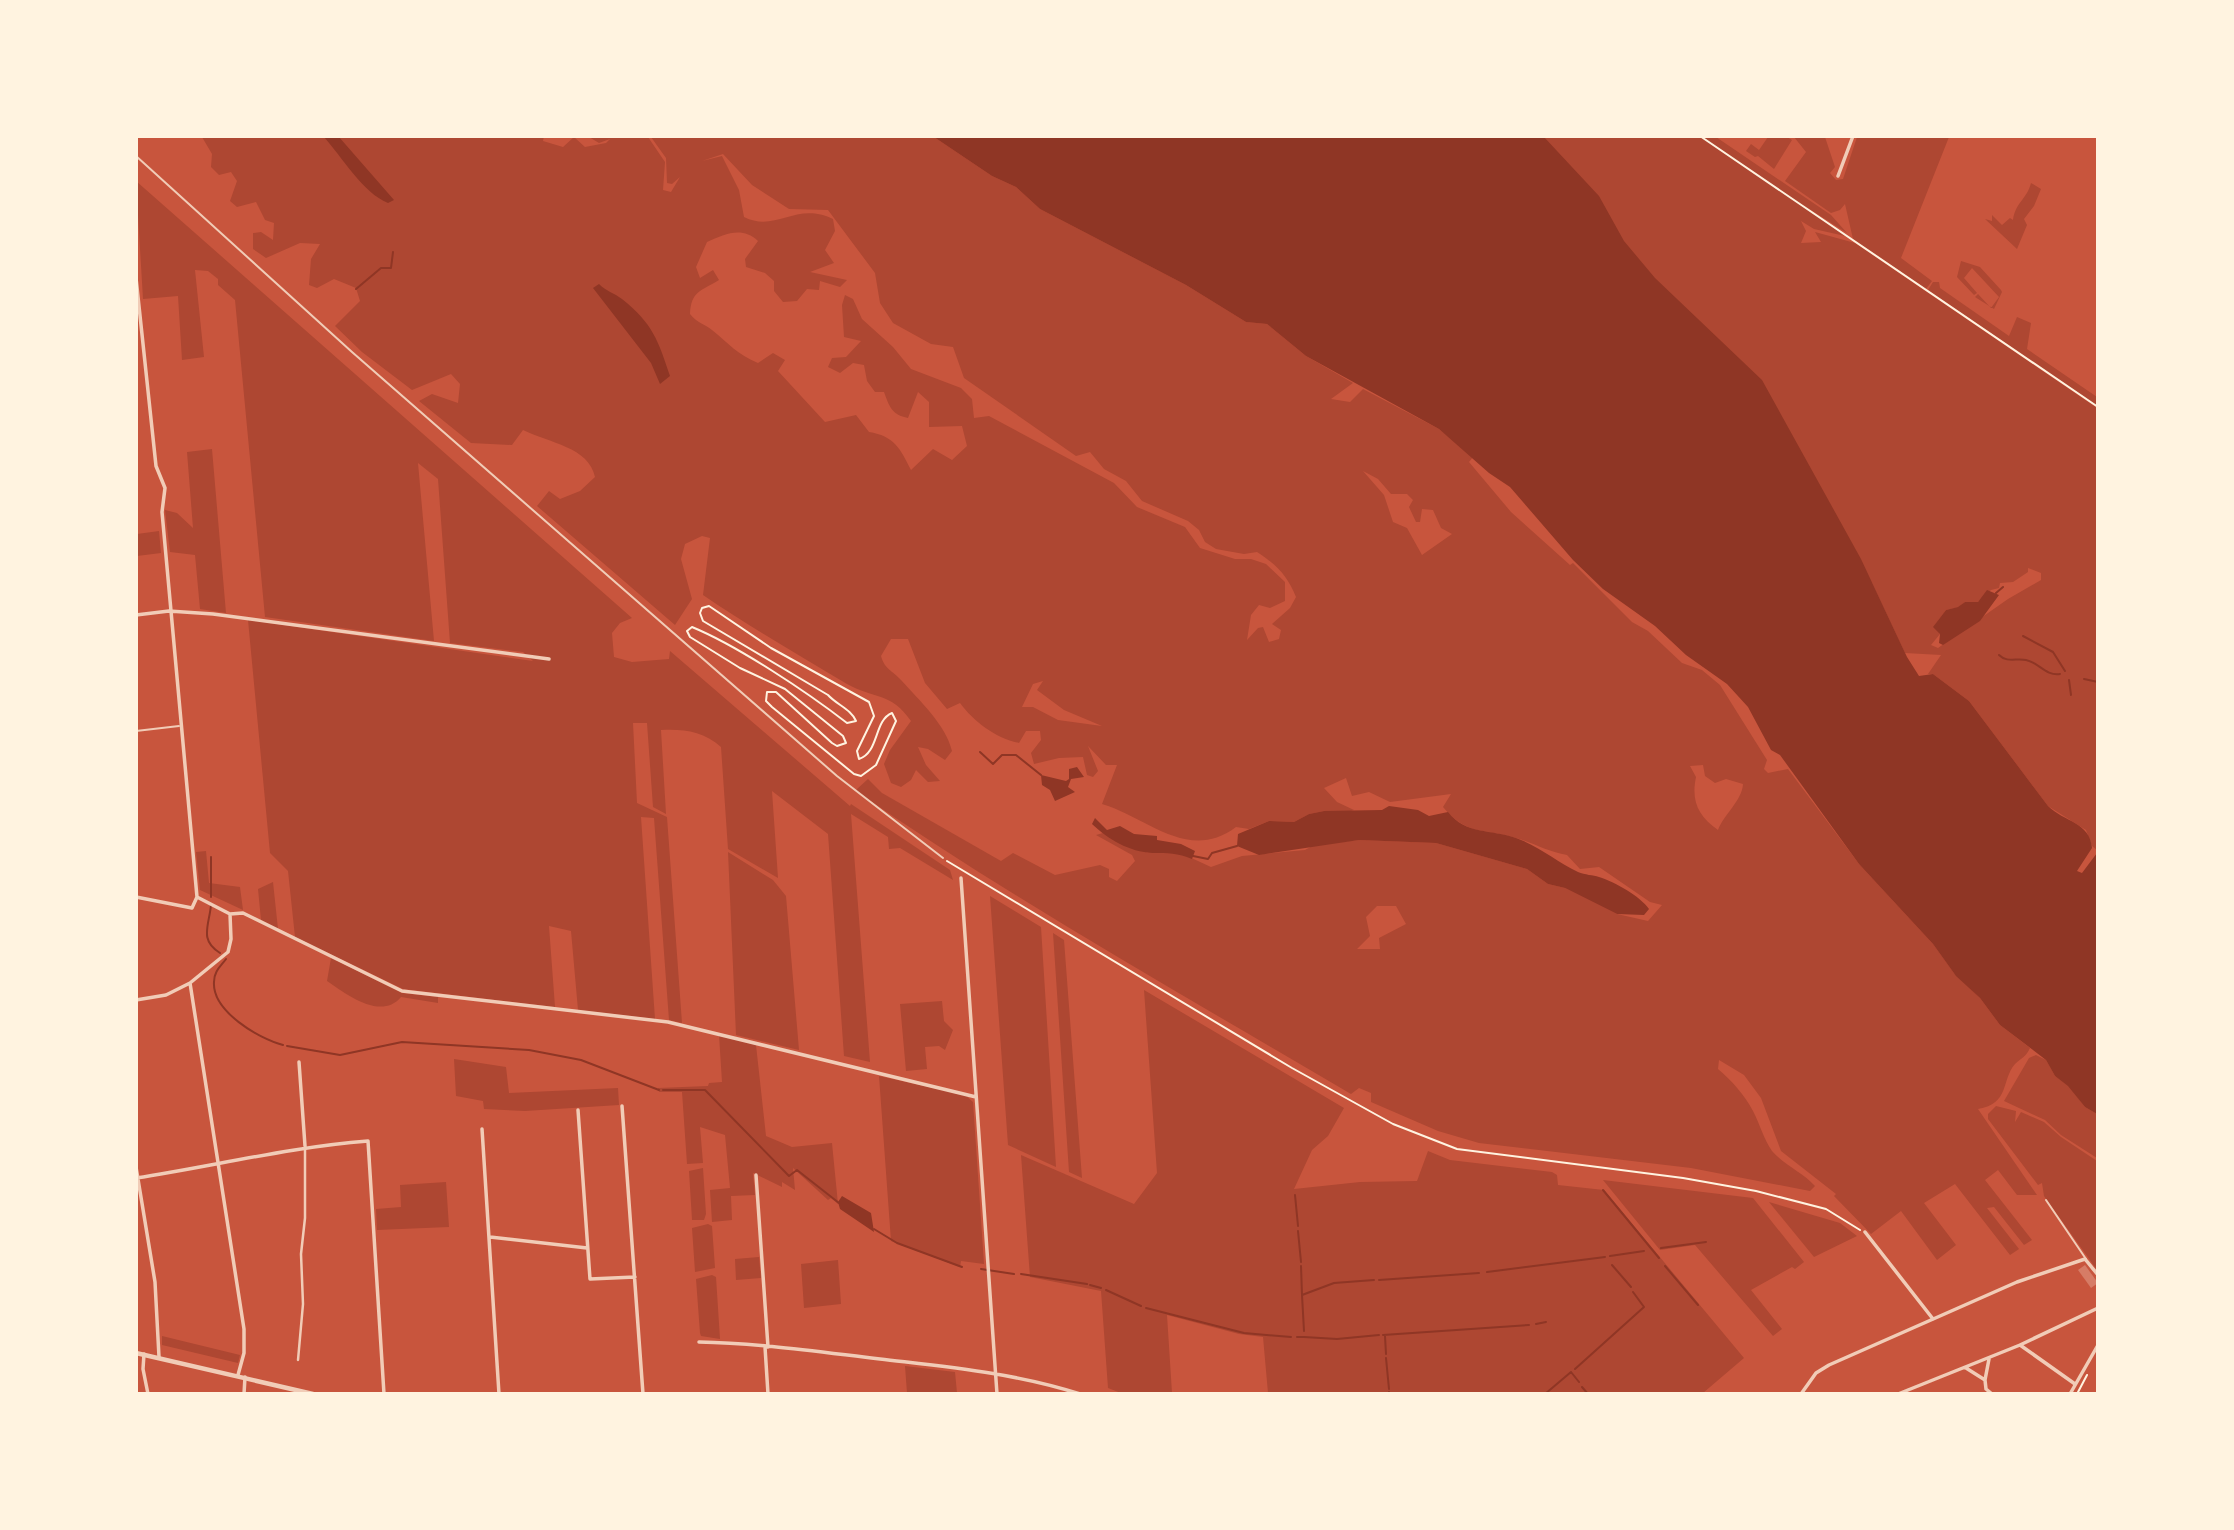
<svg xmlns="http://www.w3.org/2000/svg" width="2234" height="1530" viewBox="0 0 2234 1530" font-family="'Roboto Condensed',sans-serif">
<rect width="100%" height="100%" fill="#c8553d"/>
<!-- green -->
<path fill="#ae4732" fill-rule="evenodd" d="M544 136 543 141 563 147 574 137 585 147 606 143 610 139 599 143 589 137H648L665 162 663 190 671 192 680 177 672 184 667 183 666 158 651 137H934L992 176 1016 187 1040 209 1186 285 1246 322 1267 324 1306 356 1353 383 1331 399 1350 402 1363 389 1439 429 1473 457 1469 462 1511 512 1570 565 1573 563 1632 622 1648 631 1682 663 1702 670 1720 685 1767 760 1764 769 1768 773 1788 769 1859 864 1933 944 1954 973 1980 998 2000 1025 2030 1048C2026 1057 2021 1058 2015 1064 2001 1080 2010 1104 1978 1109L2037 1195H2017L1998 1170 1985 1180 2032 1240 2024 1245 1994 1207 1987 1208 2019 1249 2010 1255 1955 1184 1924 1203 1956 1245 1937 1260 1901 1211 1871 1234 1834 1196 1836 1194 1781 1151 1761 1098 1744 1075 1719 1060 1718 1069C1732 1081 1744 1094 1753 1111 1760 1124 1763 1138 1772 1151 1784 1165 1802 1172 1815 1186L1810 1191 1691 1168 1479 1143 1438 1131 1371 1102V1093L1359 1088 1351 1094C1185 996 1015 901 856 791L857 789 868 779 882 793 1001 861 1013 853 1055 875 1100 865 1109 869V877L1117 881 1135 861 1132 855 1096 835 1103 833 1148 853 1174 850 1211 867 1242 856 1305 850 1314 845 1359 840 1436 843 1527 869 1548 884 1565 888 1617 914 1648 921 1662 905 1650 902 1599 867 1580 869 1567 855C1548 852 1534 843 1516 838 1484 828 1467 836 1443 807L1451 794 1390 802 1369 792 1352 796 1346 778 1324 788 1337 802 1354 810 1345 813 1324 811 1309 814 1294 822 1269 821 1249 829 1236 827C1188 863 1147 817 1102 804L1117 765H1106L1088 746 1098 771 1093 777 1087 775 1083 757 1059 758 1034 764 1031 753 1041 740 1040 731H1026L1019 743C997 739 973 721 960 703L947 709 925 683 908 639H891L881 656C885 670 892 670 901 680 919 700 946 725 952 751L945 760 928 749 918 747 926 765 940 781 928 782 916 770 911 780 901 787 891 783 884 764 890 750 911 721C891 692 874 699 847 684 798 655 750 627 703 595L710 538 702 536 685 544 681 559 692 599 675 625 537 506 549 491 560 499 580 491 595 477C589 447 549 443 523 430L512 445 471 443 419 401 432 394 458 403 460 384 451 374 412 390 362 352 335 326 360 301 356 288 334 279 317 288 309 285 311 259 320 244 300 243 266 258 253 249V233L261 232 273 240 274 223 265 220 256 202 237 207 230 201 237 181 231 172 219 175 211 167 212 154 202 137ZM723 154 752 185 789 209 828 210 875 273 880 303 893 323 931 344 953 347 964 378 1076 456 1090 452 1104 469 1126 481 1142 501 1188 521 1199 530 1205 542 1216 549 1244 554 1257 552C1277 565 1287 575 1296 597L1290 608 1272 624 1281 630 1279 639 1269 642 1263 627 1258 628 1247 640 1251 615 1259 605 1270 608 1285 601V582L1266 564 1251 559H1235L1200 548 1185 527 1137 507 1114 483 989 416 974 418 972 399 961 388 911 369 893 347 862 319 853 299 845 295 842 305 844 337 861 341 846 357 832 358 828 367 840 373 853 363 864 365 867 381 875 392H884C889 406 892 415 908 418L918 392 929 402V427L962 426 967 446 952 460 933 449 911 470C900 448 894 436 869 432L856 415 825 422 778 371 785 360 773 353 758 363C738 355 728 343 712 330 705 324 697 323 690 314 691 291 701 291 719 280L713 270 700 278 696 267 707 242C725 234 742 226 758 241L745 259 746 267 765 273 774 281V291L783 302 797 301 807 289 819 290 820 281 840 287 847 280 810 272 834 263 825 250 835 231 833 219C796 201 776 233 744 217L739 190 722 156 702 161ZM1363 471 1378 479 1391 494H1407L1413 500 1409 507 1416 522H1420L1422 509 1433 510 1441 528 1452 534 1422 555 1407 528 1393 522 1384 495ZM1043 681 1037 690 1064 710 1102 726 1058 720 1033 707H1022L1033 684ZM1703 765 1705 776 1715 783 1726 779 1743 784C1742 801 1724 814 1718 830 1698 816 1691 801 1696 777L1690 766ZM1377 906H1396L1406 924 1379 938 1380 949H1357L1370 936 1366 917Z
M1323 137H1716L1831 215 1847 233 1803 205 1845 236 1814 229 1801 221 1806 231 1801 243 1821 242 1815 232 1855 243 2097 408V850L2092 846 2086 830 2048 806 1969 701 1933 674H1928L1941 655 1905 653 1872 583ZM2028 568 2041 573V580L2008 599 1938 648 1931 645 1940 634 1935 625 1946 610 1959 607 1965 602H1978L1991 590 1999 588 2000 583 2013 582 2028 572Z
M1768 137H1787L1792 140 1774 169 1758 156 1755 157 1746 151 1751 144 1759 150Z
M1794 137H1825L1835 167 1830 173 1836 180 1843 179 1857 137H1949L1901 258 1932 281 1926 289 1853 239 1845 204 1840 210 1831 213 1785 181 1806 152Z
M136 181 632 618 620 623 612 633 614 657 632 662 669 659 670 651 850 806 851 804 950 870 953 880 900 848 889 849 888 837 851 814 870 1062 844 1056 828 834 772 791 778 878 728 849 721 747C703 731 684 729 661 730L666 814 653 807 647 723H633L637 803 667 817 682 1023 669 1020 654 818 641 817 655 1019 578 1010 571 931 549 926 555 1007 403 989 295 937 288 871 270 853 248 620 533 661 523 652 450 643 438 479 418 463 434 641 265 617 235 300 218 285V279L208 271 195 270 204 357 182 360 178 296 143 299Z
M2031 183 2041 189 2034 206 2024 219 2027 225 2017 249 1985 219 1992 221V215L2002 225 2010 218 2013 220C2015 203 2027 199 2031 183Z
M1961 261 1980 267 2001 290 2002 292 1994 309 1975 297 1978 294 1991 308 1999 297 1972 268 1964 278 1977 293 1974 295 1957 277Z
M1933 282H1939L1940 288 2009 336 2017 317 2031 323 2027 349 2097 397V406L1928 290Z
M212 449 226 613 200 609 195 555 170 552 165 510 177 513 193 528 187 452Z
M159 531 161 553 137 556V534Z
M206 851 209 883 240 887 243 910 200 890 196 852Z
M728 852 773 880 786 896 799 1050 736 1035Z
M273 882 278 929 261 920 258 889Z
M990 896 1041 927 1056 1167 1008 1145Z
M1053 933 1064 940 1082 1178 1069 1172Z
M331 958 402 993 438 997V1003L401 997C381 1021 346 994 327 981Z
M1144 990 1344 1108 1328 1136 1312 1150 1294 1189 1360 1182 1417 1181 1428 1151 1450 1160 1552 1172 1557 1175 1558 1185 1604 1190 1744 1358 1703 1393H1268L1263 1337 1239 1334 1167 1315 1172 1393H1121L1108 1388 1101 1291 1030 1277 1021 1155 1134 1204 1157 1173Z
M942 1001 944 1021 953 1030 945 1050 939 1046 925 1047 927 1069 906 1071 900 1004Z
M719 1035 756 1045 766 1136 792 1147 832 1143 838 1204 831 1198 828 1200 793 1168 795 1190 782 1182V1187L753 1173 755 1195 731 1196 732 1220 712 1222 710 1190 730 1188 725 1135 700 1127 703 1163 687 1164 682 1092H659L658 1088 708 1086 709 1083 722 1082Z
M2036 1055 2046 1060 2055 1076 2069 1086 2085 1107 2097 1114V1158L2061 1135 2045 1120 2004 1101 2029 1058Z
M454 1059 506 1067 509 1093 618 1088 619 1105 525 1111 484 1109 483 1101 456 1096Z
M879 1076 965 1095 973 1102 984 1264 961 1261 960 1267 891 1241Z
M1996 1106 2016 1111 2015 1122 2021 1112 2044 1122 2061 1137 2097 1161V1270L2044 1196 2042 1183 2038 1185 1988 1119V1114Z
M703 1168 706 1214 704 1220H692L689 1171Z
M1603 1180 1753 1198 1804 1262 1795 1269 1792 1267 1751 1290 1782 1329 1773 1336 1695 1245 1660 1250Z
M446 1182 449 1227 377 1230 376 1209 401 1207 400 1185Z
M1769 1202 1840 1223 1857 1236 1814 1257Z
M708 1224 712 1226 715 1268 695 1272 692 1228Z
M759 1257 761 1278 736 1280 735 1259Z
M838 1260 841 1304 804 1308 801 1264Z
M712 1275 716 1277 720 1339 701 1336 700 1333 696 1279Z
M162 1336 240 1355 238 1363 162 1345Z
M905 1366 955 1372 957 1393H907Z"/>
<!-- water -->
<path fill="#8f3625" d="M324 137H339L394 200 388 203C363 193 342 157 324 137Z
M934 137H1544L1599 196 1624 241 1655 278 1762 380 1861 559 1907 657 1919 676 1933 674 1969 701 2048 806C2064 822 2090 822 2092 848L2077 871 2082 873 2097 853V1114L2085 1107 2068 1086 2055 1076 2046 1060 2000 1025 1980 998 1956 976 1933 944 1859 864 1780 755 1771 750 1748 707 1727 684 1686 655 1655 626 1603 589 1573 560 1510 487 1489 473 1439 429 1306 356 1267 324 1246 322 1186 285 1040 209 1016 187 992 176Z
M599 284C606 291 614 293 622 299 653 324 658 340 670 376L660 384 651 363 593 288Z
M1987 590 1999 595 1980 621 1943 645 1939 643 1940 634 1933 627 1946 610 1958 607 1965 602H1978Z
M1077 767 1084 777 1071 779 1068 787 1075 792 1055 801 1050 790 1042 785 1041 775 1066 781 1069 779V769Z
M1389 806 1418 810 1429 816 1448 812C1466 835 1491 829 1516 838 1539 846 1557 862 1578 872 1585 875 1593 875 1599 877 1615 882 1640 896 1649 909L1644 915 1617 914 1565 888 1548 884 1527 869 1436 843 1359 840 1259 855 1237 846 1238 834 1269 821 1294 822 1309 814 1324 811 1382 810Z
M1095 818 1107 830 1120 826 1134 834 1157 836V840L1181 844 1195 851 1192 859C1178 853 1167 853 1153 853 1129 852 1108 839 1092 824Z
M842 1196 871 1213 874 1232 840 1209 838 1202Z"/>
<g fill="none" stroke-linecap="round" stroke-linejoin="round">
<!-- stream -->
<path stroke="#8f3625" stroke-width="2" d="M356 289 381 268H391L393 252
M1996 593 2003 587
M2023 636 2053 652 2065 671
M1999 655C2007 663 2016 658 2026 660 2040 663 2045 676 2060 674
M2084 679 2098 682
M2069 680 2071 695
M980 752 993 764 1002 755H1016L1041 775
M1193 856 1208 859 1212 853 1237 846
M211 897V857
M211 905C209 926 199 940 220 953
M226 959C221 966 214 971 214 982 212 1011 259 1039 283 1045
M287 1046 340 1055 402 1042 529 1050 581 1060 659 1090
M663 1090H705L789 1176 797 1170 839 1203
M1603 1190 1659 1258
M1295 1195 1298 1226
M874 1229 897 1243 962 1267
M1298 1231 1301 1262
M1661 1248 1706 1242
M1610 1256 1644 1251
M1612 1265 1631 1287
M1301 1266 1302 1295
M1665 1266 1698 1305
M981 1269 1014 1274
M1487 1272 1605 1257
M1021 1274 1087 1284
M1379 1280 1479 1273
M1090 1285 1101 1288
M1106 1290 1141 1306
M1146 1308 1244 1333 1291 1337
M1536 1324 1546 1322
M1304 1331 1302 1295 1334 1283 1374 1280
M1383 1335 1529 1325
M1385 1336 1386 1354
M1297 1337H1304
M1304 1337 1337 1339 1379 1335
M1386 1358 1389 1389
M1575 1369 1644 1307 1633 1292
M1582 1387 1588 1394
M1389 1392V1394
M1545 1394 1571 1372 1579 1382"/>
</g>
<!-- building -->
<path fill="#d67c66" d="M2085 1265 2098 1283 2091 1288 2078 1270Z"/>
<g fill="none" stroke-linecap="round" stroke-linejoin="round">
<!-- path -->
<path stroke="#fff3e0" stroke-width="2" d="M1700 136 2098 407
M709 606 771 648 869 702 874 716 857 751 859 759C879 753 874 720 892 713L896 721 876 765 861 776 854 774 772 707 766 701 767 692H776L832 743 837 746 846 743 843 736 785 689 740 668 690 637 687 631 692 627C738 646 807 692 847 723L856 721C851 709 837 705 828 695L703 621 700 613 702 608Z
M947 861 1292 1068 1393 1124 1457 1149 1683 1178 1756 1191 1826 1209 1860 1230
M2077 1394 2087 1375"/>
<!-- service -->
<path stroke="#f1ccb7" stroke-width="2" d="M136 156 352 352 837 776 943 858
M136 731 179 726
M2046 1200 2086 1259"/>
<!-- pedestrian -->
<path stroke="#f1ccb7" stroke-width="2.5" d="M298 1360 303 1304 301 1254 305 1218V1149"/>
<!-- minor -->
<path stroke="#f1ccb7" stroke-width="3.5" d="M1838 176 1853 136
M136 278 156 466 165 488 162 512 197 897 230 914 231 939 228 952 190 983 244 1329V1353L238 1375
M136 615 169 611 213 614 549 659
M961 878 997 1394
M136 897 192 908 197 897
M230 914 243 913 402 991 668 1022 976 1097
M136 1000 166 995 190 983
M299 1062 305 1146
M622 1106 643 1394
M578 1110 590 1279 635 1277
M482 1129 499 1394
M136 1167 155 1282 159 1357
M756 1175 768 1347
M136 1178C214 1166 290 1147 368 1141L384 1394
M1865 1232 1933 1319
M490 1237 587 1248
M699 1342C759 1343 820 1352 880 1359 947 1367 1015 1373 1080 1394
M2020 1345 2075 1384
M765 1347 768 1394
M144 1354 143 1369 148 1394
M1966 1368 1985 1380 1986 1389 1992 1394
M1985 1380 1989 1359
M244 1394 245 1377
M1801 1394 1816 1373 1829 1365 2017 1282 2085 1259 2098 1275
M1898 1394 2020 1345 2098 1308
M2070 1394 2098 1345"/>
<!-- tertiary -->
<path stroke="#f1ccb7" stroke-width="4.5" d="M136 1353 313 1394"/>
</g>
<!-- border -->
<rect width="2234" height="1530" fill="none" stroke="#fff3e0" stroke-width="276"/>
</svg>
